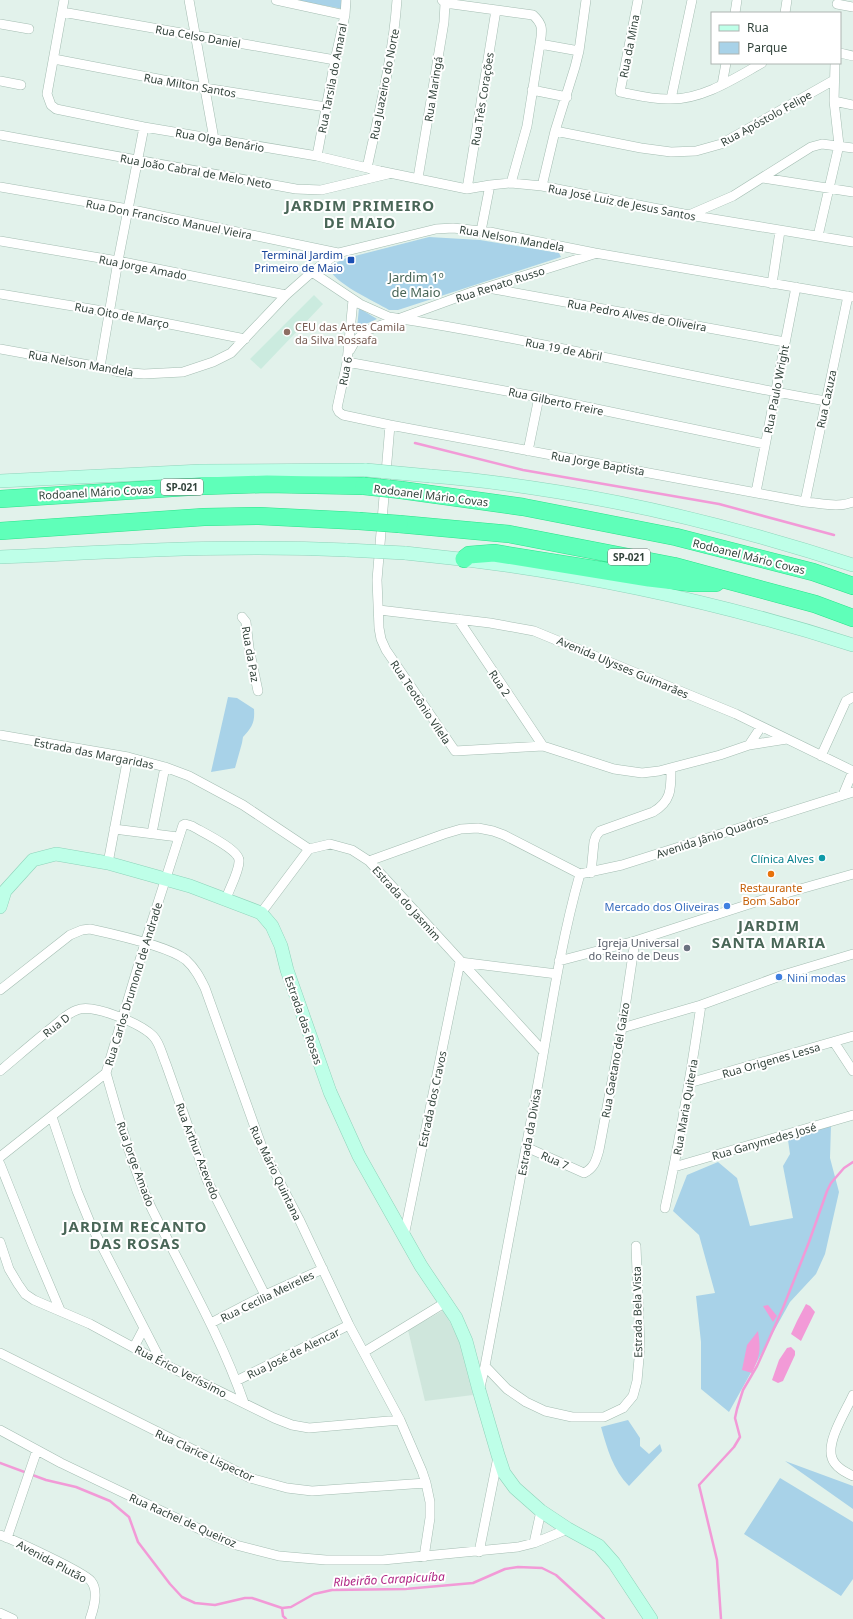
<svg xmlns="http://www.w3.org/2000/svg" width="853" height="1619" viewBox="0 0 853 1619" font-family="'Noto Sans',sans-serif">
<rect width="100%" height="100%" fill="#e2f2eb"/>
<!-- residential -->
<path fill="#cfe6dc" d="M444 1310 465 1353 473 1395 425 1401 408 1330Z"/>
<!-- education -->
<path fill="#cbebdf" d="M314 295 323 304 261 369 250 359Z"/>
<!-- green -->
<path fill="#a8d2e8" d="M295 0H344L343 9Z
M429 237 480 240 559 253 561 257 398 310H389C376 302 331 282 329 267L343 259Z
M359 308 377 319 357 328Z
M228 697 237 698 254 709C255 723 252 727 243 737L242 743 235 768 211 772Z
M831 1125 830 1158 839 1192 825 1254 816 1274 790 1302 729 1412 701 1389V1342L696 1296 715 1293 699 1235 673 1211 687 1175 718 1162 737 1178 750 1226 793 1218 783 1166 790 1154 788 1140Z
M628 1420 640 1438V1446L649 1454 660 1444 662 1451 629 1486C613 1470 607 1448 601 1427Z
M785 1461 853 1486V1509Z
M780 1478 853 1522V1579L841 1596 744 1534Z"/>
<!-- water -->
<path fill="#f29ad7" d="M806 1304 810 1306 815 1312 801 1341 791 1334 797 1321Z
M768 1305 777 1316 773 1322 763 1306Z
M758 1331C761 1351 760 1355 752 1373L742 1370 747 1345Z
M791 1347 795 1351V1355L783 1381 778 1383 772 1380 779 1360 787 1348Z"/>
<g fill="none" stroke-linecap="round" stroke-linejoin="round">
<!-- stream -->
<path stroke="#f29ad7" stroke-width="2.5" d="M415 443 523 470 719 504 834 535
M0 1463 46 1480 76 1487 110 1501 129 1517 138 1542 170 1584 182 1597 195 1603 215 1605 245 1598H252L282 1608 291 1607 314 1594 332 1590 405 1589 473 1583 505 1569 518 1567 542 1568 556 1575 604 1619
M282 1608 283 1616 286 1619
M721 1619 717 1560 699 1485 734 1447 740 1437 735 1418 737 1409 743 1390 757 1366 783 1308 809 1242 827 1191 831 1183 844 1168 853 1162"/>
<defs>
<path id="street" d="M64 0 47 94 51 105 56 109 144 127 317 156 380 171 467 189 490 185 511 183 542 186 689 215 853 242
M189 0 214 139
M276 0 345 15
M638 0 620 92C636 95 654 100 671 99 704 99 735 78 762 63
M445 3 533 15C544 25 542 31 540 44L527 126 511 183
M837 4 853 7
M62 12 335 60
M735 13 737 0
M785 13 787 0
M0 24 29 29
M540 44 579 51
M840 53 853 56
M54 59 205 88 326 107
M0 81 21 85
M722 85 726 63
M532 90 567 97
M671 99 692 0
M834 101 853 105
M555 131 641 148 671 152 696 151 721 144 834 80
M0 135 296 189 321 190 388 174
M317 156 335 60 345 15 346 0
M367 168C379 112 393 57 397 0
M418 178 444 22 445 3 442 0
M763 178 853 192
M542 186 555 131 575 67 579 51 586 0
M0 187 128 209 338 253
M467 189 496 10
M689 215 733 196 811 147 822 144 853 148
M481 231 490 185
M818 236 839 145 834 101 835 63
M0 241 118 261 286 295
M312 272 360 304 389 317C536 339 680 376 826 401
M772 284 780 231
M488 288 785 342
M0 294 109 312 245 339
M353 300 347 362 337 408 339 412 343 415 390 425 805 502C820 503 839 508 853 502
M0 349 100 367 119 372 144 374 183 372 213 362 231 353 286 295 312 272 338 253 436 229 453 228 490 232 595 253 853 297
M350 350 355 341 368 330 472 292 594 254
M347 362 539 397 765 444
M100 367 118 261 144 127
M390 425 377 580 379 628 381 639 386 650 455 751 543 746 614 769 642 773 659 771 720 755 749 745 787 739
M528 451 539 397
M756 492 796 287
M805 502 848 296
M379 610 490 623 534 631 736 714 853 771
M242 617 246 622 249 648 258 691
M458 619 543 746
M0 735 128 757 165 767 189 776 243 805 309 849
M749 745 761 727
M821 756 846 701 853 697
M843 795 853 771
M114 829 178 837
M152 833 165 767
M369 861 444 834 461 829 478 828 493 831 504 835 580 874
M108 863 128 757
M591 873 594 842 596 836 600 831 653 812C672 801 671 788 671 768
M580 874 622 865 853 792
M261 913 309 849 330 844 352 850 369 861 543 1051
M559 961 635 941 765 899 853 874
M0 990 70 935 82 930 90 929C113 934 169 946 186 960 195 968 200 978 205 988L263 1150 299 1219 349 1325 400 1420 422 1471 426 1483 430 1502V1518L424 1557
M622 1028 701 1005 783 975 853 954
M834 1042 853 1071
M0 1071C18 1056 36 1040 54 1026 61 1020 68 1013 77 1010 93 1003 141 1024 153 1036 160 1043 162 1055 166 1064L207 1180 265 1295
M106 1073C119 1118 131 1163 150 1205 158 1222 167 1238 175 1254 200 1302 226 1351 244 1403
M689 1083 853 1036
M52 1117 77 1191 91 1225 162 1363
M526 1147 584 1173C594 1168 596 1161 599 1150L622 1028 635 941
M0 1157 106 1073 145 943 183 825 185 824 192 826C202 832 238 849 239 860 240 870 229 889 226 899
M0 1164 32 1244 60 1310
M674 1167 853 1115
M665 1208C680 1141 691 1073 701 1005
M404 1236 460 962 557 974
M0 1242 9 1269 18 1284 25 1294 34 1300 90 1324 162 1363 274 1418 292 1425 309 1428 400 1420
M211 1323 265 1295 323 1269
M134 1347 144 1328
M364 1352 446 1302
M0 1353 250 1478 287 1488 312 1491 426 1483
M485 1366 507 1389 526 1402 545 1411 572 1417H604L623 1408 633 1396 637 1381 640 1347 636 1246
M236 1381 349 1325
M480 1387 485 1366C503 1270 521 1174 539 1078 551 1010 561 941 580 874
M853 1395C846 1411 826 1441 832 1458 835 1467 845 1472 853 1476
M0 1430 61 1463 214 1536 236 1545 279 1556 326 1560H383L518 1547 534 1543 568 1529
M0 1535C14 1540 84 1572 91 1581 99 1591 94 1608 90 1619
M7 1538 37 1450
M534 1543 541 1511
M479 1552 498 1457
M0 1613 13 1619"/>
<path id="secondary" d="M430 476C473 479 516 485 559 492 659 508 757 534 853 565
M0 481 201 471 366 470
M405 553C559 568 706 598 853 645
M0 557C115 552 231 544 347 550
M0 907 5 891 33 860 56 854 108 863 190 886 261 913 272 926 281 946 287 970 330 1092 359 1156 421 1266 456 1318 466 1341 479 1390 498 1455 504 1473 515 1488 541 1511 568 1529 599 1546 614 1563 651 1619"/>
<path id="highway" d="M401 490 523 507 676 537 813 572 853 586
M0 499 203 486 267 484 364 486
M399 524 509 534 674 566 815 604 853 618
M0 531 204 517 259 516 359 521
M464 559 469 555 494 553 649 578 692 583H716"/>
</defs>
<!-- street casing -->
<use href="#street" stroke="#a4bdb2" stroke-width="10"/>
<!-- secondary casing -->
<use href="#secondary" stroke="#8fd3ba" stroke-width="14"/>
<!-- highway casing -->
<use href="#highway" stroke="#2ce28b" stroke-width="18"/>
<!-- street -->
<use href="#street" stroke="#fff" stroke-width="9"/>
<!-- secondary -->
<use href="#secondary" stroke="#beffe8" stroke-width="13"/>
<!-- highway -->
<use href="#highway" stroke="#5fffb9" stroke-width="17"/>
<defs>
<path id="secondary-bridge" d="M366 470 430 476
M347 550 405 553"/>
<path id="highway-bridge" d="M364 486 401 490
M359 521 399 524"/>
</defs>
<!-- secondary-bridge casing -->
<use href="#secondary-bridge" stroke="#8fd3ba" stroke-width="14" stroke-linecap="butt"/>
<!-- highway-bridge casing -->
<use href="#highway-bridge" stroke="#2ce28b" stroke-width="18" stroke-linecap="butt"/>
<!-- secondary-bridge -->
<use href="#secondary-bridge" stroke="#beffe8" stroke-width="13"/>
<!-- highway-bridge -->
<use href="#highway-bridge" stroke="#5fffb9" stroke-width="17"/>
</g>
<!-- markers -->
<rect fill="#1a4fb4" stroke="#fff" stroke-width="1.5" x="347" y="256" width="8" height="8" rx="2"/>
<circle fill="#8d6e63" stroke="#fff" stroke-width="1.5" cx="287" cy="332" r="4"/>
<circle fill="#0f9aa8" stroke="#fff" stroke-width="1.5" cx="822" cy="858" r="4"/>
<circle fill="#e8710a" stroke="#fff" stroke-width="1.5" cx="771" cy="874" r="4"/>
<g fill="#3f7fe0" stroke="#fff" stroke-width="1.5">
<circle cx="727" cy="906" r="4"/>
<circle cx="779" cy="977" r="4"/>
</g>
<circle fill="#6b7280" stroke="#fff" stroke-width="1.5" cx="687" cy="948" r="4"/>
<g text-anchor="middle" dominant-baseline="central" stroke-width="4" stroke-linejoin="round" paint-order="stroke">
<!-- shield labels -->
<g fill="#fff" stroke="#707b76" stroke-width="1">
<rect x="161" y="479" width="42" height="16" rx="3"/>
<rect x="608" y="549" width="42" height="16" rx="3"/>
</g>
<g font-size="10" font-weight="bold" fill="#32433b">
<text x="182" y="487">SP-021</text>
<text x="629" y="557">SP-021</text>
</g>
<!-- street labels -->
<g font-size="11" fill="#32433b" stroke="#fff">
<text transform="translate(198 36) rotate(10)">Rua Celso Daniel</text>
<text transform="translate(629 46) rotate(-79)">Rua da Mina</text>
<text transform="translate(332 78) rotate(-79)">Rua Tarsila do Amaral</text>
<text transform="translate(384 84) rotate(-79)">Rua Juazeiro do Norte</text>
<text transform="translate(190 85) rotate(10)">Rua Milton Santos</text>
<text transform="translate(433 89) rotate(-81)">Rua Maringá</text>
<text transform="translate(482 99) rotate(-81)">Rua Três Corações</text>
<text transform="translate(766 118) rotate(-29)">Rua Apóstolo Felipe</text>
<text transform="translate(220 140) rotate(10)">Rua Olga Benário</text>
<text transform="translate(196 171) rotate(10)">Rua João Cabral de Melo Neto</text>
<text transform="translate(622 202) rotate(11)">Rua José Luiz de Jesus Santos</text>
<text transform="translate(169 219) rotate(11)">Rua Don Francisco Manuel Vieira</text>
<text transform="translate(512 238) rotate(10)">Rua Nelson Mandela</text>
<text transform="translate(143 267) rotate(11)">Rua Jorge Amado</text>
<text transform="translate(500 284) rotate(-18)">Rua Renato Russo</text>
<text transform="translate(122 315) rotate(11)">Rua Oito de Março</text>
<text transform="translate(637 315) rotate(10)">Rua Pedro Alves de Oliveira</text>
<text transform="translate(564 349) rotate(11)">Rua 19 de Abril</text>
<text transform="translate(81 363) rotate(10)">Rua Nelson Mandela</text>
<text transform="translate(345 371) rotate(-79)">Rua 6</text>
<text transform="translate(776 389) rotate(-79)">Rua Paulo Wright</text>
<text transform="translate(826 399) rotate(-78)">Rua Cazuza</text>
<text transform="translate(556 401) rotate(12)">Rua Gilberto Freire</text>
<text transform="translate(598 463) rotate(10)">Rua Jorge Baptista</text>
<text transform="translate(96 492) rotate(-3)">Rodoanel Mário Covas</text>
<text transform="translate(431 495) rotate(7)">Rodoanel Mário Covas</text>
<text transform="translate(749 556) rotate(14)">Rodoanel Mário Covas</text>
<text transform="translate(251 654) rotate(80)">Rua da Paz</text>
<text transform="translate(623 667) rotate(23)">Avenida Ulysses Guimarães</text>
<text transform="translate(500 683) rotate(56)">Rua 2</text>
<text transform="translate(421 702) rotate(56)">Rua Teotônio Vilela</text>
<text transform="translate(94 753) rotate(11)">Estrada das Margaridas</text>
<text transform="translate(712 836) rotate(-18)">Avenida Jânio Quadros</text>
<text transform="translate(407 903) rotate(48)">Estrada do Jasmim</text>
<text transform="translate(133 984) rotate(-73)">Rua Carlos Drumond de Andrade</text>
<text transform="translate(304 1020) rotate(71)">Estrada das Rosas</text>
<text transform="translate(56 1025) rotate(-38)">Rua D</text>
<text transform="translate(615 1060) rotate(-80)">Rua Gaetano del Gaizo</text>
<text transform="translate(771 1060) rotate(-16)">Rua Origenes Lessa</text>
<text transform="translate(432 1099) rotate(-78)">Estrada dos Cravos</text>
<text transform="translate(685 1107) rotate(-80)">Rua Maria Quiteria</text>
<text transform="translate(529 1132) rotate(-80)">Estrada da Divisa</text>
<text transform="translate(764 1141) rotate(-16)">Rua Ganymedes José</text>
<text transform="translate(198 1151) rotate(69)">Rua Arthur Azevedo</text>
<text transform="translate(555 1160) rotate(24)">Rua 7</text>
<text transform="translate(136 1164) rotate(70)">Rua Jorge Amado</text>
<text transform="translate(276 1173) rotate(64)">Rua Mário Quintana</text>
<text transform="translate(267 1296) rotate(-26)">Rua Cecilia Meireles</text>
<text transform="translate(637 1312) rotate(-91)">Estrada Bela Vista</text>
<text transform="translate(293 1353) rotate(-26)">Rua José de Alencar</text>
<text transform="translate(181 1371) rotate(27)">Rua Érico Veríssimo</text>
<text transform="translate(205 1455) rotate(25)">Rua Clarice Lispector</text>
<text transform="translate(183 1520) rotate(24)">Rua Rachel de Queiroz</text>
<text transform="translate(52 1561) rotate(28)">Avenida Plutão</text>
</g>
<!-- transit labels -->
<g font-size="11" fill="#164399" stroke="#fff" text-anchor="end">
<text x="343" y="254">Terminal Jardim<tspan x="343" dy="13">Primeiro de Maio</tspan></text>
</g>
<!-- education labels -->
<g font-size="11" fill="#785e54" stroke="#fff" text-anchor="start">
<text x="295" y="326">CEU das Artes Camila<tspan x="295" dy="13">da Silva Rossafa</tspan></text>
</g>
<!-- culture labels -->
<g font-size="11" fill="#0d838f" stroke="#fff" text-anchor="end">
<text x="814" y="858">Clínica Alves</text>
</g>
<!-- food labels -->
<g font-size="11" fill="#c56008" stroke="#fff">
<text x="771" y="887">Restaurante<tspan x="771" dy="13">Bom Sabor</tspan></text>
</g>
<!-- shop labels -->
<g font-size="11" fill="#366cbe" stroke="#fff" text-anchor="end">
<text x="719" y="906">Mercado dos Oliveiras</text>
<text x="787" y="977" text-anchor="start">Nini modas</text>
</g>
<!-- worship labels -->
<g font-size="11" fill="#5b616d" stroke="#fff" text-anchor="end">
<text x="679" y="942">Igreja Universal<tspan x="679" dy="13">do Reino de Deus</tspan></text>
</g>
<!-- water labels -->
<g font-size="12" font-style="italic" fill="#b12986" stroke="#fff">
<text transform="translate(389 1579) rotate(-3)">Ribeirão Carapicuíba</text>
</g>
<!-- quarter labels -->
<g font-size="13" fill="#496657" stroke="#fff">
<text x="416" y="277">Jardim 1º<tspan x="416" dy="15">de Maio</tspan></text>
</g>
<!-- district labels -->
<g font-size="15" font-weight="bold" letter-spacing="1" fill="#496657" stroke="#fff">
<text x="360" y="205">JARDIM PRIMEIRO<tspan x="360" dy="17">DE MAIO</tspan></text>
<text x="769" y="925">JARDIM<tspan x="769" dy="17">SANTA MARIA</tspan></text>
<text x="135" y="1226">JARDIM RECANTO<tspan x="135" dy="17">DAS ROSAS</tspan></text>
</g>
</g>
<!-- legend -->
<rect x="711" y="12" width="130" height="52" fill="#ffffff" stroke="#adb4b1"/>
<rect x="719" y="25" width="20" height="6" fill="#beffe8" stroke="#adb4b1"/>
<text x="747" y="32" font-size="12" fill="#32433b">Rua</text>
<rect x="719" y="42" width="20" height="12" fill="#a8d2e8" stroke="#adb4b1"/>
<text x="747" y="52" font-size="12" fill="#32433b">Parque</text>
</svg>
